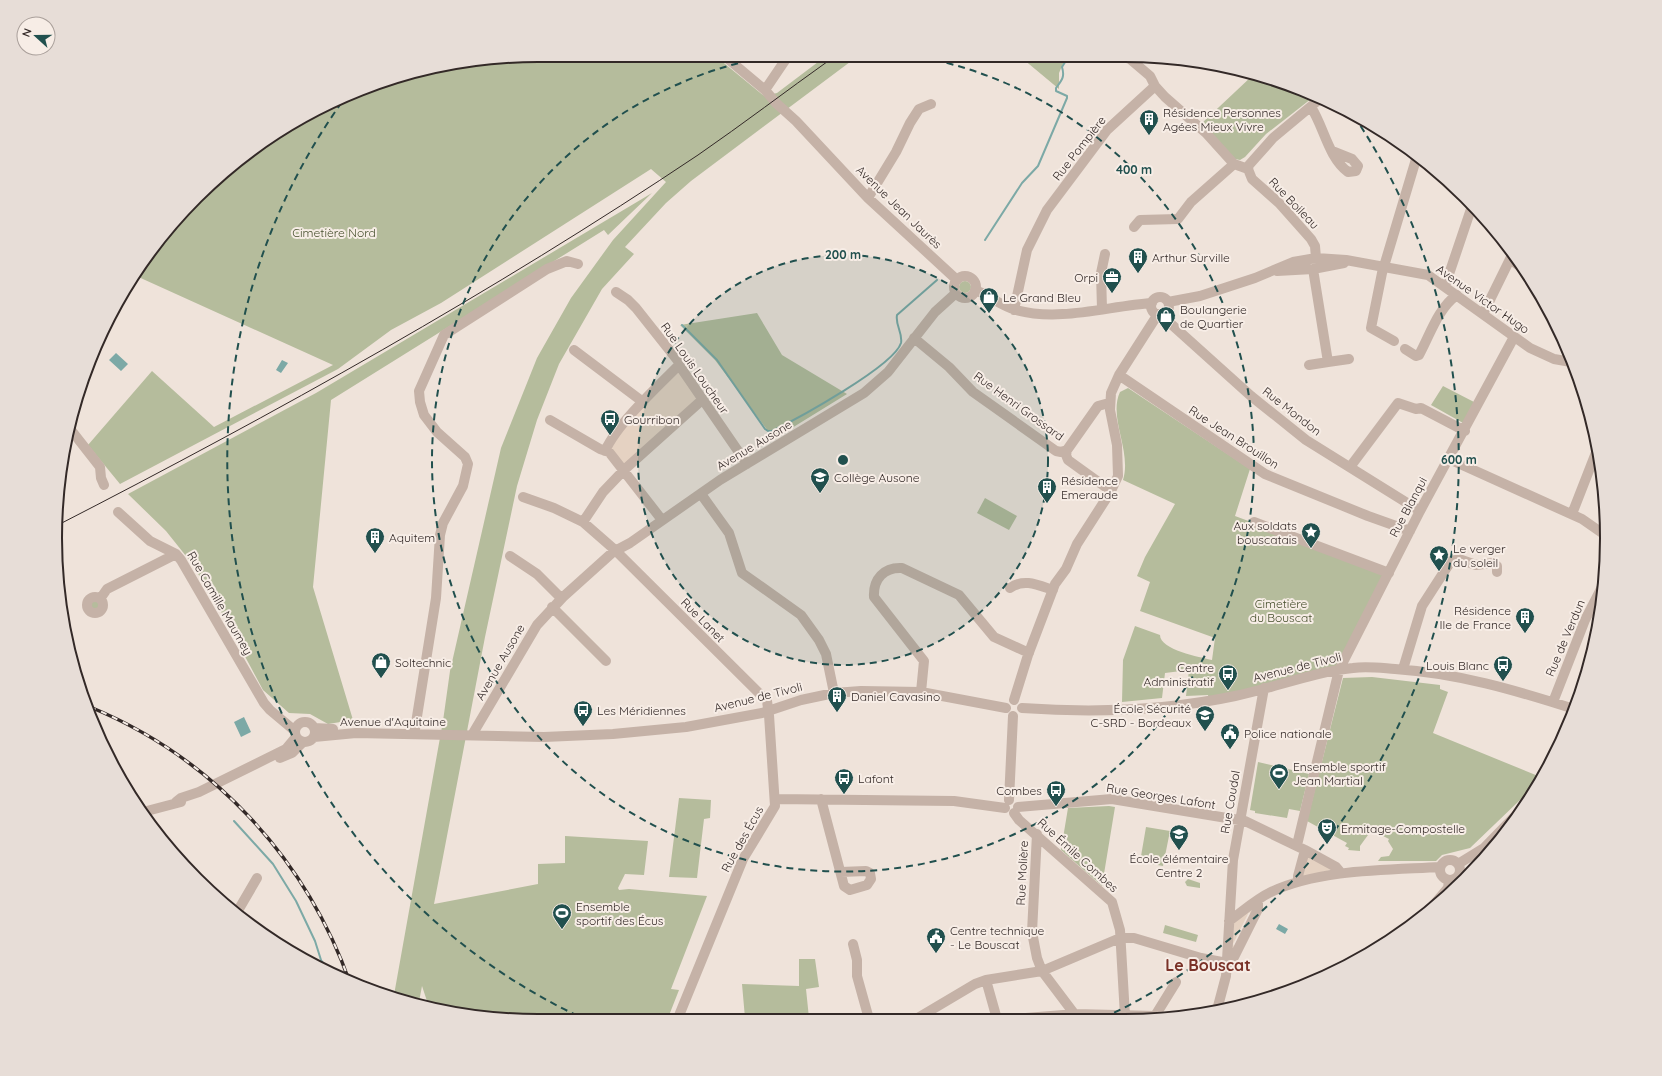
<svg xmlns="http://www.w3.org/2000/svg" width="1662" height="1076" viewBox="0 0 1662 1076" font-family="Quicksand,sans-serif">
<rect width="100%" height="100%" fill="#efe3da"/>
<!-- green -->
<path fill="#b5bc9c" d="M475 59H719L764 96 777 93 822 59H854L691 181 666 203 625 247 634 254 602 289 559 364 537 420 517 486 485 637 434 904 538 884V864L565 863V836L648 841 644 875 625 874 618 888 619 890 629 889 707 896 671 989 679 990 668 1018 475 1017 428 1004 422 986 419 1002 394 995 443 721 450 671 501 448 537 358 571 298 613 240 666 182 651 169 441 303 391 330 338 369 120 484 88 445 152 371 214 427 333 365 134 275 155 244 197 196 269 137 383 81Z
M1023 59H1065L1059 73V89Z
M1252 76 1316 95 1266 134 1245 157 1240 160 1235 159 1202 123Z
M652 193 608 235 604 230 331 400 313 587 353 720 328 724 310 714 289 713 263 690 217 604 190 561 166 531 128 494 316 393Z
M959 287a6 6 0 1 1 12 0a6 6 0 1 1-12 0Z
M757 313 782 355 847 394 774 439 715 360 680 325Z
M1443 386 1474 402 1463 423 1431 405Z
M1128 388 1250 469 1235 516 1389 573 1339 670 1209 701 1208 695 1186 696 1189 670 1165 673 1162 698 1122 702 1123 660 1135 626 1160 635C1160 650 1200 657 1212 660L1215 638 1140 611 1150 582 1137 576 1145 557 1175 504 1123 480C1132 451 1108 418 1120 392Z
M985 498 1017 516 1009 530 977 513Z
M89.5 605a5.5 5.5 0 1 1 11 0a5.5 5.5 0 1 1-11 0Z
M1372 677 1440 685V689L1448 692 1433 733 1543 778 1470 848 1442 855 1436 861H1378L1381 857 1389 856 1393 849 1388 841 1389 839 1383 836 1381 832 1375 830 1374 827 1370 828 1367 834 1368 835 1360 846V851L1348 850 1349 848 1345 846 1347 843 1307 821 1343 678Z
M1258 762 1309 774 1300 811 1289 809 1287 818 1255 813V811L1250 810Z
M679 798 711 800 710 818 704 819 697 878 669 877Z
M1109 806 1115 807 1102 886 1061 850 1068 808Z
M1146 827 1170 831 1163 866 1140 862Z
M1188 879 1200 883V888L1187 886 1185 882Z
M1165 925 1198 935 1196 942 1163 933Z
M799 959H815L819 987 806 989 809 1018H745L742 984 799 986Z"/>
<!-- plaza -->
<path fill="#e5d2c2" d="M679 365 702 400 624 470 607 445Z
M1306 855 1335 869 1301 877Z
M1253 907 1256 908 1252 916 1249 912 1233 944 1235 949 1232 954 1234 923Z"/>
<!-- water -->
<path fill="#7ca9a6" d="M116 353 128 364 121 371 109 360Z
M282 360 288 363 281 373 276 370Z
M244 717 251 732 241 737 234 722Z
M1279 924 1288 929 1285 934 1276 929Z"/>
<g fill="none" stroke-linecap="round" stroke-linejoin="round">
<!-- stream -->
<path stroke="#7ca9a6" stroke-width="2" d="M985 240 1022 183 1038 166 1067 98V96L1056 91V88C1062 80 1065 77 1062 67L1067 59
M682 325 717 360 765 429 768 431H772C797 419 894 366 901 343 903 333 895 325 897 315L937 280
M234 821 273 864 296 901 315 941 321 960 329 971"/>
<!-- minor -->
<path stroke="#c5b2a7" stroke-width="10" d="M728 59 765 90 776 103 796 121 868 198 957 280
M1130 59 1150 76 1155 86
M765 90 786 59
M1311 107C1324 127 1328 157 1348 172L1356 171 1358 166 1352 159 1332 151
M1248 169 1252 179 1279 203 1311 239 1315 246 1316 258
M1248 169 1249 165 1273 138 1321 98
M868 198 896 152 910 123 919 109 931 104
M1134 227 1140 220 1178 219 1191 202 1234 164
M1510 259 1522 268
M1313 269 1328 362 1349 359
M1277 271 1313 269 1344 263
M954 287a11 11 0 1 1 22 0a11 11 0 1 1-22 0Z
M1445 286 1472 206
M975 290C989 295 1001 306 1016 310 1060 322 1108 306 1152 303
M616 292 628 300 636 308 678 361 679 365 747 464
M1151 306a9 9 0 1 1 18 0a9 9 0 1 1-18 0Z
M1168 302 1200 296 1255 278 1293 262 1316 258 1346 260 1428 275 1530 348 1554 359 1571 362
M1102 309 1101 273 1105 254
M1014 310 1027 250 1047 210 1107 130 1155 86 1165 97 1206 133 1234 164 1248 169
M1483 314 1513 253
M1161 315 1251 396 1306 440 1420 511
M914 338 949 367 973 392 1056 451 1061 452 1067 450 1098 406 1109 403
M1394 341 1371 328 1382 273 1417 156
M1405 349 1416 356 1419 355C1430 335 1438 308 1457 295
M574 350 643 402
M1309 365 1328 362
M1119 375 1265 474 1368 516 1410 531
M550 420 600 449 609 452 662 520
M71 430 100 467 101 478 104 485
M1067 450 1066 455 1068 460 1111 491
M605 451C618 423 656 388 679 365
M1449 459 1582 519 1605 535
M1350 467 1398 403 1416 409 1421 408 1465 431
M701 494 729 533 742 573 801 615 819 640 826 654 834 693
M523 497 554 508 583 522 615 550 767 701 769 715 775 806 743 859 678 1018
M118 512 150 541 176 554 181 560 264 703 270 710 295 731
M1572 514 1597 450
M583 522 603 492 624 470 702 400
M1254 522 1389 573
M510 556 537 574 558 595 563 597
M1010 588C1024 578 1038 585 1053 590
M87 605a8 8 0 1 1 16 0a8 8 0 1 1-16 0Z
M100 599 107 589 176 554
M552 607 606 661
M1403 669 1422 606 1451 561 1459 559 1476 565 1493 563 1497 566V572
M921 692 924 661 874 597C873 579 884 567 902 568L959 595 994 637 1029 653
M1014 700 1028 655 1055 584 1066 569 1077 544 1111 491 1118 476 1117 445 1110 410 1111 393 1119 375 1158 314
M1553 702 1585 620 1603 585
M1022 708C1093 713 1165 711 1235 696 1274 688 1313 672 1353 668 1367 666 1381 668 1395 669 1457 673 1515 690 1574 709
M295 732a10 10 0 1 1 20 0a10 10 0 1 1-20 0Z
M314 728 333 729
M409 734 415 729 436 598 440 535 443 523 463 486 468 464 465 457 437 432 424 415 420 402 419 391 444 335 547 269 567 261 578 264
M472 735 537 625 563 597 613 552 630 543 720 480 864 393 888 372 935 312 956 293
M314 737 356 733 544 737 613 734 686 727 762 713 801 700 834 693 861 691 921 692 1006 708
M280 758 292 753 303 742
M775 799 954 801 1005 808
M821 799 844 886 850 890 867 885 871 879 870 873 866 871 841 872
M1009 800 1013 716
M176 802 181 798 199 792 286 749 296 737
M1018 807 1112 799 1245 821 1305 850 1336 867 1341 873
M143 812 181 802
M1014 813 1019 820 1112 902 1120 930 1125 1016
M1037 834 1032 932 1037 958 1042 971 1079 1020
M1297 845 1339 670 1420 511 1514 337
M1440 870a10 10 0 1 1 20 0a10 10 0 1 1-20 0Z
M1458 864 1484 848 1520 811
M1298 881V876L1305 850
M236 914 257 878
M1426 914 1448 888 1449 880
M246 921 249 924
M1229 921C1242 912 1256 899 1271 892 1319 869 1388 870 1440 867
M853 944 857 960V976L869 1019
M1227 963 1234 957 1258 909V900
M986 980 997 1019
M1217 1010 1226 976 1233 860 1264 688
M1155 1016 1176 982
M916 1019 975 984 986 980 1042 971 1120 938H1134L1201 958 1227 963
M1014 1019 1076 1014 1155 1016V1020"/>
<!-- tram -->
<path stroke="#332927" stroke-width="1" d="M56 526C276 413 492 293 698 155 743 124 786 91 831 59"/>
<defs>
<path id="rail" d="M90 707C212 757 306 858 350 983"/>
</defs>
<!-- rail casing -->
<use href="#rail" stroke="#332927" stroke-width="3.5"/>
<!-- rail -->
<use href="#rail" stroke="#f7ede6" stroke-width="2" stroke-dasharray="6" stroke-linecap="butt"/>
</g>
<!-- distance rings -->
<circle cx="843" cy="460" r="205" fill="#21504e" fill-opacity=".12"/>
<g fill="none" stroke="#21504e" stroke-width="2" stroke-dasharray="7 5">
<circle cx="843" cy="460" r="205"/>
<path d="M935 60A411 411 0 1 1 751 60"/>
<path d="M578 1016A616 616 0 0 1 342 102M1354 116A616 616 0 0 1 1103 1018"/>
</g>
<!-- icons -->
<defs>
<symbol id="building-pin" viewBox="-11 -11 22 30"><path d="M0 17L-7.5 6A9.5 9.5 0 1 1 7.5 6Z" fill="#21504e" stroke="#f7ede6"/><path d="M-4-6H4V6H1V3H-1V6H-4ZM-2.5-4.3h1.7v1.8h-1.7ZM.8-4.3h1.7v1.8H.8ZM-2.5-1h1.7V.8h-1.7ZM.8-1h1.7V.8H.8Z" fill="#fff"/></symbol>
<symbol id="office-pin" viewBox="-11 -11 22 30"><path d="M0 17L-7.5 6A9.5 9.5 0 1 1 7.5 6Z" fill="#21504e" stroke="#f7ede6"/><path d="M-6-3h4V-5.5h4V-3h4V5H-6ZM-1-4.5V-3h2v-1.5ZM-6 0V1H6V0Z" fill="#fff"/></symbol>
<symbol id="shop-pin" viewBox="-11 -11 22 30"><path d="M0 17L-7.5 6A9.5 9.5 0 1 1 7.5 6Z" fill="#21504e" stroke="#f7ede6"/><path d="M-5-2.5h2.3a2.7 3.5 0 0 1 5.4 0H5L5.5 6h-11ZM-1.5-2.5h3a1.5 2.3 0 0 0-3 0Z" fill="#fff"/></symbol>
<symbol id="bus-pin" viewBox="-11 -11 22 30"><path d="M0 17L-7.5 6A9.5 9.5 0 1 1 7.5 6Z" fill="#21504e" stroke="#f7ede6"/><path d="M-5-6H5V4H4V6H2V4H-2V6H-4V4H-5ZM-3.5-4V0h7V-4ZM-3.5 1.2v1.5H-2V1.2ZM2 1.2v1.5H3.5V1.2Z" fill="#fff"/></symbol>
<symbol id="school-pin" viewBox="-11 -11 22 30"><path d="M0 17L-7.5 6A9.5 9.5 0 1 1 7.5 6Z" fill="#21504e" stroke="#f7ede6"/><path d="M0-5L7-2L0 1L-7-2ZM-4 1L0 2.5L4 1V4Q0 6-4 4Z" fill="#fff"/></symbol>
<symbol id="sight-pin" viewBox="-11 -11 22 30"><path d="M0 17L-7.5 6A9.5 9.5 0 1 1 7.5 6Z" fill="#21504e" stroke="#f7ede6"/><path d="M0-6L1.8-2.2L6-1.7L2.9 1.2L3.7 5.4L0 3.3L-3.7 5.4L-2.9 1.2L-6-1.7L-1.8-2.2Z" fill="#fff"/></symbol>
<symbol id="university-pin" viewBox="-11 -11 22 30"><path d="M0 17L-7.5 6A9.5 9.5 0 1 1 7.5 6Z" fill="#21504e" stroke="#f7ede6"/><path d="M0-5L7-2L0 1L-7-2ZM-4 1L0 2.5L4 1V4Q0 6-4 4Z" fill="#fff"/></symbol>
<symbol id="civic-pin" viewBox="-11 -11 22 30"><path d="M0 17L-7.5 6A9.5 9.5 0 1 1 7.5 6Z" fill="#21504e" stroke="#f7ede6"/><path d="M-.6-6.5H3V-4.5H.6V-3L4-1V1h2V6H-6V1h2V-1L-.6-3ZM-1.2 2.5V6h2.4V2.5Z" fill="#fff"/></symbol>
<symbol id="stadium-pin" viewBox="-11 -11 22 30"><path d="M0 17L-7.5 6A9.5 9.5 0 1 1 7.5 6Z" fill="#21504e" stroke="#f7ede6"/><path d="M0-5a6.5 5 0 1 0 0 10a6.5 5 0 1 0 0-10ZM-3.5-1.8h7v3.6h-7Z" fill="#fff"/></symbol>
<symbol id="theatre-pin" viewBox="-11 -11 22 30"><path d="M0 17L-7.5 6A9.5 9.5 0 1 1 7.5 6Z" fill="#21504e" stroke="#f7ede6"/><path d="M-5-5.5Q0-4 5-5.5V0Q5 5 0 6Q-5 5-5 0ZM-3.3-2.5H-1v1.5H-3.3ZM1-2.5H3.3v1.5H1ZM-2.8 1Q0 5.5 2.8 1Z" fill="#fff"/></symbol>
</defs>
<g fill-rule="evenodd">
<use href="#building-pin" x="1138" y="108" width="22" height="30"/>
<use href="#building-pin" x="1127" y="246" width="22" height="30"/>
<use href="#office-pin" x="1101" y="266" width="22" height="30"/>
<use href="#shop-pin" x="978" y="286" width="22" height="30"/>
<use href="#shop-pin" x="1155" y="305" width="22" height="30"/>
<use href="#bus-pin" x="599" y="408" width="22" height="30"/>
<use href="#school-pin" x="809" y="466" width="22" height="30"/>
<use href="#building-pin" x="1036" y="476" width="22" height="30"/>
<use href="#sight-pin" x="1300" y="521" width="22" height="30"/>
<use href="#building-pin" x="364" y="526" width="22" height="30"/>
<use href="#sight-pin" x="1428" y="544" width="22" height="30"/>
<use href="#building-pin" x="1514" y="606" width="22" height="30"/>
<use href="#shop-pin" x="370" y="651" width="22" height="30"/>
<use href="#bus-pin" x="1492" y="654" width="22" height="30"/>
<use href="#bus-pin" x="1217" y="663" width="22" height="30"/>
<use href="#building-pin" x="826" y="685" width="22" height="30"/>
<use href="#bus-pin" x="572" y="699" width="22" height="30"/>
<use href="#university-pin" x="1194" y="704" width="22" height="30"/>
<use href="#civic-pin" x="1219" y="722" width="22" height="30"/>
<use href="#stadium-pin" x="1268" y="762" width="22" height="30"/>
<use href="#bus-pin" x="833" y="767" width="22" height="30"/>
<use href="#bus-pin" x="1045" y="779" width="22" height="30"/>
<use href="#theatre-pin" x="1316" y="817" width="22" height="30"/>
<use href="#school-pin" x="1168" y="823" width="22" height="30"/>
<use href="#stadium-pin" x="551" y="902" width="22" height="30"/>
<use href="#civic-pin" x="925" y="926" width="22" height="30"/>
</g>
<g text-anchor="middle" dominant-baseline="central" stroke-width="4" stroke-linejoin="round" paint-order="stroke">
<!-- poi labels -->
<g font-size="12" fill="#332927" stroke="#f7ede6" text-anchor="start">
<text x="1163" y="112">Résidence Personnes<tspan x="1163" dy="14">Agées Mieux Vivre</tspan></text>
<text x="1152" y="257">Arthur Surville</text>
<text x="1098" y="277" text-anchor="end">Orpi</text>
<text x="1003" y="297">Le Grand Bleu</text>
<text x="1180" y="309">Boulangerie<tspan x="1180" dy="14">de Quartier</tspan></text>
<text x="624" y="419">Gourribon</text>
<text x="834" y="477">Collège Ausone</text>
<text x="1061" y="480">Résidence<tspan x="1061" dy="14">Emeraude</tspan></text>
<text x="1297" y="525" text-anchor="end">Aux soldats<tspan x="1297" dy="14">bouscatais</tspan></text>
<text x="389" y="537">Aquitem</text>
<text x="1453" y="548">Le verger<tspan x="1453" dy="14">du soleil</tspan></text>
<text x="1511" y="610" text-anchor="end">Résidence<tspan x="1511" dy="14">Ile de France</tspan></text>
<text x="395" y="662">Soltechnic</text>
<text x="1489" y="665" text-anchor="end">Louis Blanc</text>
<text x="1214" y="667" text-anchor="end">Centre<tspan x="1214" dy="14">Administratif</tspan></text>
<text x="851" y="696">Daniel Cavasino</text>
<text x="1191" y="708" text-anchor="end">École Sécurité<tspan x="1191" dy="14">C-SRD - Bordeaux</tspan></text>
<text x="597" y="710">Les Méridiennes</text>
<text x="1244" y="733">Police nationale</text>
<text x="1293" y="766">Ensemble sportif<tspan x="1293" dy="14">Jean Martial</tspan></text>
<text x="858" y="778">Lafont</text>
<text x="1042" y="790" text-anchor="end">Combes</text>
<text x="1341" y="828">Ermitage-Compostelle</text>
<text x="1179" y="858" text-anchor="middle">École élémentaire<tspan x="1179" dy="14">Centre 2</tspan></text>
<text x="576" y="906">Ensemble<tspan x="576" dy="14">sportif des Écus</tspan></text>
<text x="950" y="930">Centre technique<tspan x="950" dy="14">- Le Bouscat</tspan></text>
</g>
<!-- street labels -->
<g font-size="12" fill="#332927" stroke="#f7ede6">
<text transform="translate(1079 148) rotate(-52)">Rue Pompière</text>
<text transform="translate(1294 203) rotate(46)">Rue Boileau</text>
<text transform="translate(899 207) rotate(44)">Avenue Jean Jaurès</text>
<text transform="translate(1483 299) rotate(35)">Avenue Victor Hugo</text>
<text transform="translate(695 368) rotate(55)">Rue Louis Loucheur</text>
<text transform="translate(1019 406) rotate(36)">Rue Henri Grossard</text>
<text transform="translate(1292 411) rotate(38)">Rue Mondon</text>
<text transform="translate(1234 437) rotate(33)">Rue Jean Brouillon</text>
<text transform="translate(754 445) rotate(-31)">Avenue Ausone</text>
<text transform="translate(1408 507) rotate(-62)">Rue Blanqui</text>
<text transform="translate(220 603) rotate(60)">Rue Camille Maumey</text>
<text transform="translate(703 620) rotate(45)">Rue Lanet</text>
<text transform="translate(1565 638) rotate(-67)">Rue de Verdun</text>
<text transform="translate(500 662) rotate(-60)">Avenue Ausone</text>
<text transform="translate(1297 667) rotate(-14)">Avenue de Tivoli</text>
<text transform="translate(758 697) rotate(-14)">Avenue de Tivoli</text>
<text x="393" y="721">Avenue d'Aquitaine</text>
<text transform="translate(1161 796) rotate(9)">Rue Georges Lafont</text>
<text transform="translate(1230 802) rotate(-80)">Rue Coudol</text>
<text transform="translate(742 839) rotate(-61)">Rue des Écus</text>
<text transform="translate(1078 855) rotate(42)">Rue Émile Combes</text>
<text transform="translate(1022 873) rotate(-87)">Rue Molière</text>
</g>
<!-- park labels -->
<g font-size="12" fill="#464f2d" stroke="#f7ede6">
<text x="334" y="232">Cimetière Nord</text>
<text x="1281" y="603">Cimetière<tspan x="1281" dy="14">du Bouscat</tspan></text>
</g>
<!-- district labels -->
<g font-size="16" font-weight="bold" fill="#7a3228" stroke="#f7ede6">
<text x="1208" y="965">Le Bouscat</text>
</g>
</g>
<!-- crop -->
<path d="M0 0H1662V1076H0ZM538 62H1124A476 476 0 0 1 1600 538V538A476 476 0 0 1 1124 1014H538A476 476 0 0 1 62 538V538A476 476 0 0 1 538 62Z" fill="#e7ddd7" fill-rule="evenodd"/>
<path fill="none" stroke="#332927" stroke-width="2" d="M538 62H1124A476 476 0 0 1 1600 538V538A476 476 0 0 1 1124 1014H538A476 476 0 0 1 62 538V538A476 476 0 0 1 538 62Z"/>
<circle cx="843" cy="460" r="6" fill="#21504e" stroke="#f7ede6" stroke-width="2"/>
<g font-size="12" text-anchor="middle" font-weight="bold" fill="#21504e" stroke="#f7ede6" stroke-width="4" stroke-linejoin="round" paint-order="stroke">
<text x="1134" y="174">400 m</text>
<text x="843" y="259">200 m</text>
<text x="1459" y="464">600 m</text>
</g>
<!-- north arrow -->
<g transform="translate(36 36) rotate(291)"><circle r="19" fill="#f7ede6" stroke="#a99f9a"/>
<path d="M0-3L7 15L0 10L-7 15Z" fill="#21504e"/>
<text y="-6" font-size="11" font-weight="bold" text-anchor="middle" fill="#332927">N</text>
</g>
</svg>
